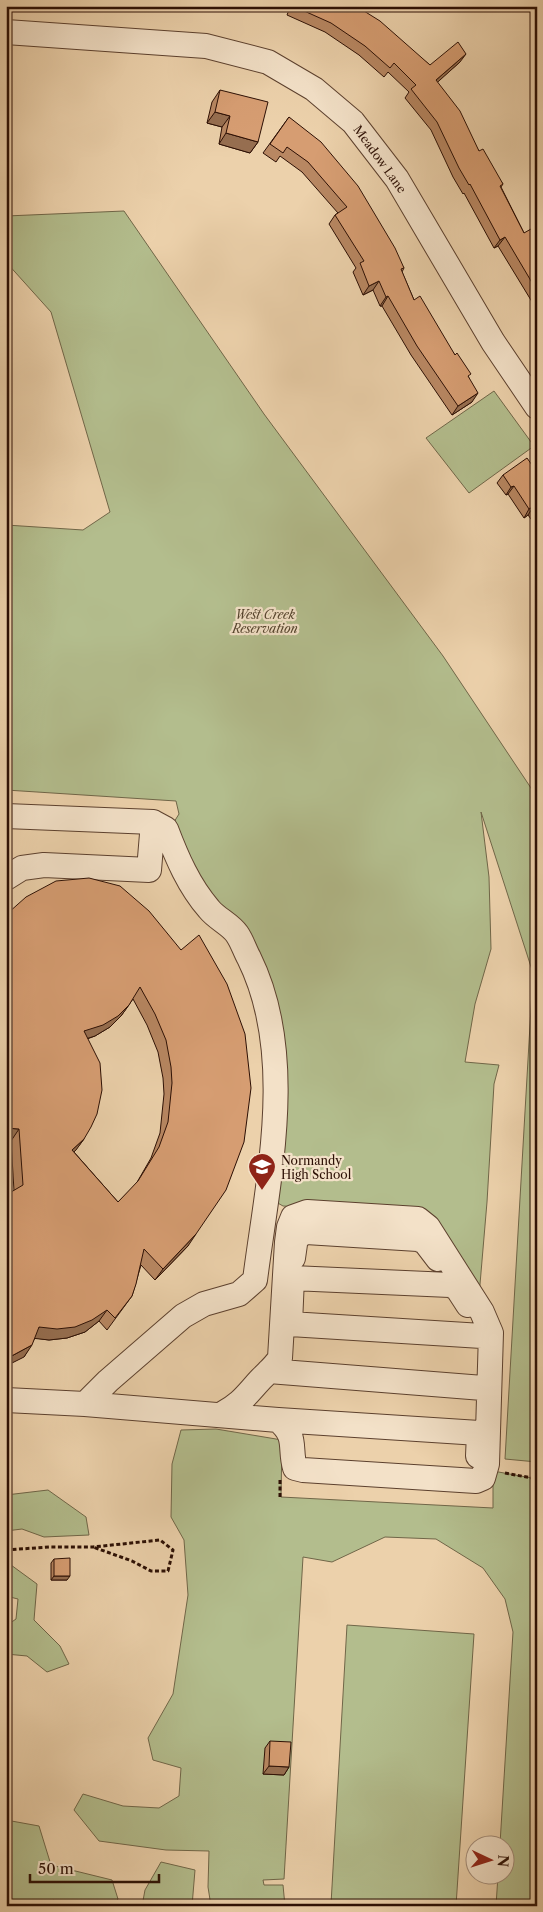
<svg xmlns="http://www.w3.org/2000/svg" width="543" height="1912" viewBox="0 0 543 1912" font-family="'Libre Caslon Text',serif">
<rect width="100%" height="100%" fill="#ecd1ab"/>
<filter id="stains"><feTurbulence type="fractalNoise" baseFrequency=".004" numOctaves="4"/><feColorMatrix values="0 0 0 0 .2 0 0 0 0 .09 0 0 0 0 .02 0 0 0 .5 -.17"/></filter>
<radialGradient id="worn" r=".72"><stop offset=".6" stop-color="#630" stop-opacity="0"/><stop offset="1" stop-color="#630" stop-opacity=".3"/></radialGradient>
<!-- green -->
<path fill="#b3bd8d" stroke="#706648" d="M124 211 264 414 443 656 537 797V1462L505 1459 533 973 481 812 489 877 491 949 475 1004 465 1062 499 1065 494 1084 487 1202 479 1296 428 1214 283 1206 276 1202 284 1038 271 986 195 880 174 822 179 814 176 801 6 790V525L83 530 110 512 51 312 6 262V216Z
M494 391 534 446 469 493 426 438Z
M216 1429 282 1440 281 1497 493 1508V1471L537 1479V1906H496L498 1875 506 1874V1844H500L513 1632 505 1599 483 1568 436 1539 385 1537 332 1562 303 1557 284 1879 263 1880 264 1885H283L285 1906H211L208 1887 209 1851 166 1850 99 1841 74 1810 83 1794 123 1806 159 1808 179 1796 181 1768 153 1760 148 1738 173 1694 188 1595 184 1540 171 1517 172 1464 181 1430Z
M48 1490 86 1517 89 1535 44 1537 22 1529 6 1531V1495Z
M6 1564 11 1565 37 1584 34 1620 60 1646 69 1664 47 1672 27 1656 6 1654V1626L16 1619 18 1599 6 1596Z
M347 1625 474 1634 456 1906H357L331 1904Z
M6 1820 39 1826 51 1865 112 1880 118 1899 112 1906H57L54 1900 39 1906H6Z
M161 1862 195 1870 192 1906H142L145 1890Z"/>
<g fill="none" stroke-linecap="round" stroke-linejoin="round">
<defs>
<path id="minor" d="M6 32 206 46 268 62 314 89 353 122 397 179 493 342 537 407
M6 816 153 822 166 829C177 858 189 886 209 909 217 919 230 924 237 934 242 941 245 951 249 958 297 1055 268 1178 255 1280L239 1294 204 1304 183 1316 108 1381 85 1404
M6 878 22 868 44 865 149 870 153 822
M293 1258 296 1237 306 1232 418 1239 425 1242 438 1259
M468 1305 457 1288 450 1285 292 1278 290 1324 482 1336
M269 1371 483 1388
M6 1400 85 1404 278 1420 479 1433 478 1456
M222 1414C242 1403 246 1395 261 1379 268 1372 275 1366 280 1358L287 1242 289 1227 293 1217 307 1212 418 1219 428 1227 482 1312 491 1333 487 1464 483 1478 476 1481 303 1470 295 1468C289 1447 298 1437 278 1420"/>
</defs>
<!-- minor casing -->
<use href="#minor" stroke="#5c402e" stroke-width="26"/>
<!-- path -->
<path stroke="#2c0f04" stroke-width="3" stroke-dasharray="4 2.5" stroke-linecap="butt" d="M505 1473 537 1479
M280 1497V1480
M6 1550 49 1547H93L160 1540 173 1550 168 1571H151L132 1561 93 1547"/>
<!-- minor -->
<use href="#minor" stroke="#f3e1c8" stroke-width="24"/>
</g>
<!-- wall -->
<path fill="#b88762" stroke="#2c0f04" fill-rule="evenodd" d="M274 6H356L430 65 460 62 437 82 479 151 503 184 501 187 524 233 537 239V310L498 246 494 248 464 193 463 194 453 177 431 130 405 98 409 92 388 72 384 77 359 55 325 32 287 15 289 10Z
M220 90 258 142 250 153 219 144 222 127 207 123 212 102Z
M289 117 404 268 402 272 414 300 455 355 469 378 472 402 452 415 411 355 382 306H380L373 290 363 295 353 272 356 268 329 224 335 215 338 213 302 172 280 156 276 162 263 153Z
M537 472V527L528 515 524 518 508 494 506 495 497 483 503 475Z
M8 913 181 950 188 1246 155 1280 141 1265 132 1296 107 1330 99 1321 85 1332 67 1338 49 1340 35 1338 24 1357 11 1141 6 1140V916ZM133 999 147 1025 158 1052 163 1078 164 1094 160 1133 151 1158 136 1184 118 1202 74 1152 84 1139 87 1039 95 1036 110 1027 121 1016Z
M54 1559 67 1580H51V1563Z
M270 1741 289 1767 284 1775 263 1774 265 1748Z"/>
<!-- shaded-wall -->
<path fill="#966e50" stroke="#2c0f04" d="M274 6H291L289 10Z
M466 54 460 62 430 89 436 80Z
M215 112 230 116 222 127 207 123Z
M226 133 258 142 250 153 219 144Z
M505 237 498 246 494 248 500 240Z
M379 281 373 290 363 295 369 286Z
M388 296 382 306H380L386 297Z
M478 393 472 402 452 415 458 406Z
M514 486 508 494 506 495 511 487Z
M534 506 528 515 524 518 529 509Z
M129 1005 121 1016 110 1027 95 1036 76 1042 84 1031Z
M6 1128 19 1129 11 1141 6 1140Z
M84 1139 76 1150 64 1161 72 1150Z
M196 1234 188 1246 155 1280 163 1269Z
M107 1310 99 1321 85 1332 67 1338 49 1340 31 1338 39 1327Z
M32 1345 24 1357 6 1366V1359Z
M54 1576H70L67 1580H51Z
M269 1766 289 1767 284 1775 263 1774Z"/>
<!-- building -->
<path fill="#d69d72" stroke="#2c0f04" fill-rule="evenodd" d="M293 6H356L380 21 430 65 458 42 466 54 436 80 460 111 479 151 483 149 503 184 500 186 524 233 531 229 537 239V291L505 237 500 240 470 184 469 185 459 168 437 122 411 89 416 85 394 63 390 68 365 46 331 23Z
M220 90 268 102 258 142 226 133 230 116 215 112Z
M289 117 321 142 358 186 395 248 404 268 401 269 414 300 420 296 455 355 457 353 471 374 468 376 478 393 458 406 417 346 388 296 386 297 379 281 369 286 360 263 364 261 335 215 347 207 308 162 287 147 283 153 270 144Z
M527 458 537 472V510L534 506 529 509 514 486 511 487 503 475Z
M89 878 120 886 149 911 181 950 199 935 227 984 245 1034 251 1088 244 1142 226 1190 196 1234 163 1269 144 1249 136 1284 132 1296 115 1318 107 1310 92 1320 75 1327 57 1329 39 1327 32 1345 6 1359V1195L23 1185 19 1129 6 1128V917L8 913 26 897 56 881ZM140 987 155 1014 166 1040 171 1067 172 1083 168 1122 159 1147 138 1181 118 1202 72 1150 84 1139 91 1127 97 1114 102 1090 100 1063 84 1031 103 1025 118 1016 129 1005Z
M70 1558V1576H54V1559Z
M270 1741 291 1742 289 1767 269 1766Z"/>
<!-- icons -->
<defs>
<symbol id="school-pin" viewBox="-11 -11 22 30"><path d="M0 17L-7.5 6A9.5 9.5 0 1 1 7.5 6Z" fill="#8f2418" stroke="#f3e1c8"/><path d="M0-5L7-2L0 1L-7-2ZM-4 1L0 2.5L4 1V4Q0 6-4 4Z" fill="#fff"/></symbol>
</defs>
<g fill-rule="evenodd">
<use href="#school-pin" x="246" y="1151" width="32" height="43"/>
</g>
<g text-anchor="middle" dominant-baseline="central" stroke-width="4.5" stroke-linejoin="round" paint-order="stroke">
<!-- street labels -->
<g font-size="12" fill="#2c0f04" stroke="#f3e1c8">
<text transform="translate(380 159) rotate(54)">Meadow Lane</text>
</g>
<!-- park labels -->
<g font-size="12" font-style="italic" fill="#54432d" stroke="#f3e1c8">
<text x="265" y="614">West Creek<tspan x="265" dy="14">Reservation</tspan></text>
</g>
<!-- poi labels -->
<g font-size="12" fill="#2c0f04" stroke="#f3e1c8" text-anchor="start">
<text x="281" y="1160">Normandy<tspan x="281" dy="14">High School</tspan></text>
</g>
</g>
<!-- margin -->
<rect width="543" height="1912" fill="none" stroke="#ecd1ab" stroke-width="25"/>
<rect x="8" y="8" width="528" height="1897" fill="none" stroke="#2c0f04" stroke-width="2.5"/>
<rect x="12" y="12" width="518" height="1887" fill="none" stroke="#2c0f04"/>
<!-- north arrow -->
<g transform="translate(490 1860) rotate(94)"><circle r="24" fill="#f3e1c8" stroke="#a38d7a"/>
<path d="M0-4L9 19L0 12L-9 19Z" fill="#8f2418"/>
<text y="-8" font-size="14" font-weight="bold" text-anchor="middle" fill="#2c0f04">N</text>
</g>
<!-- scale -->
<path d="M30 1874v8h129v-8" fill="none" stroke="#2c0f04" stroke-width="2.5"/>
<text x="38" y="1874" font-size="15" fill="#2c0f04" stroke="#f3e1c8" stroke-width="4" paint-order="stroke">50 m</text>
<rect width="100%" height="100%" filter="url(#stains)"/>
<rect width="100%" height="100%" fill="url(#worn)"/>
</svg>
